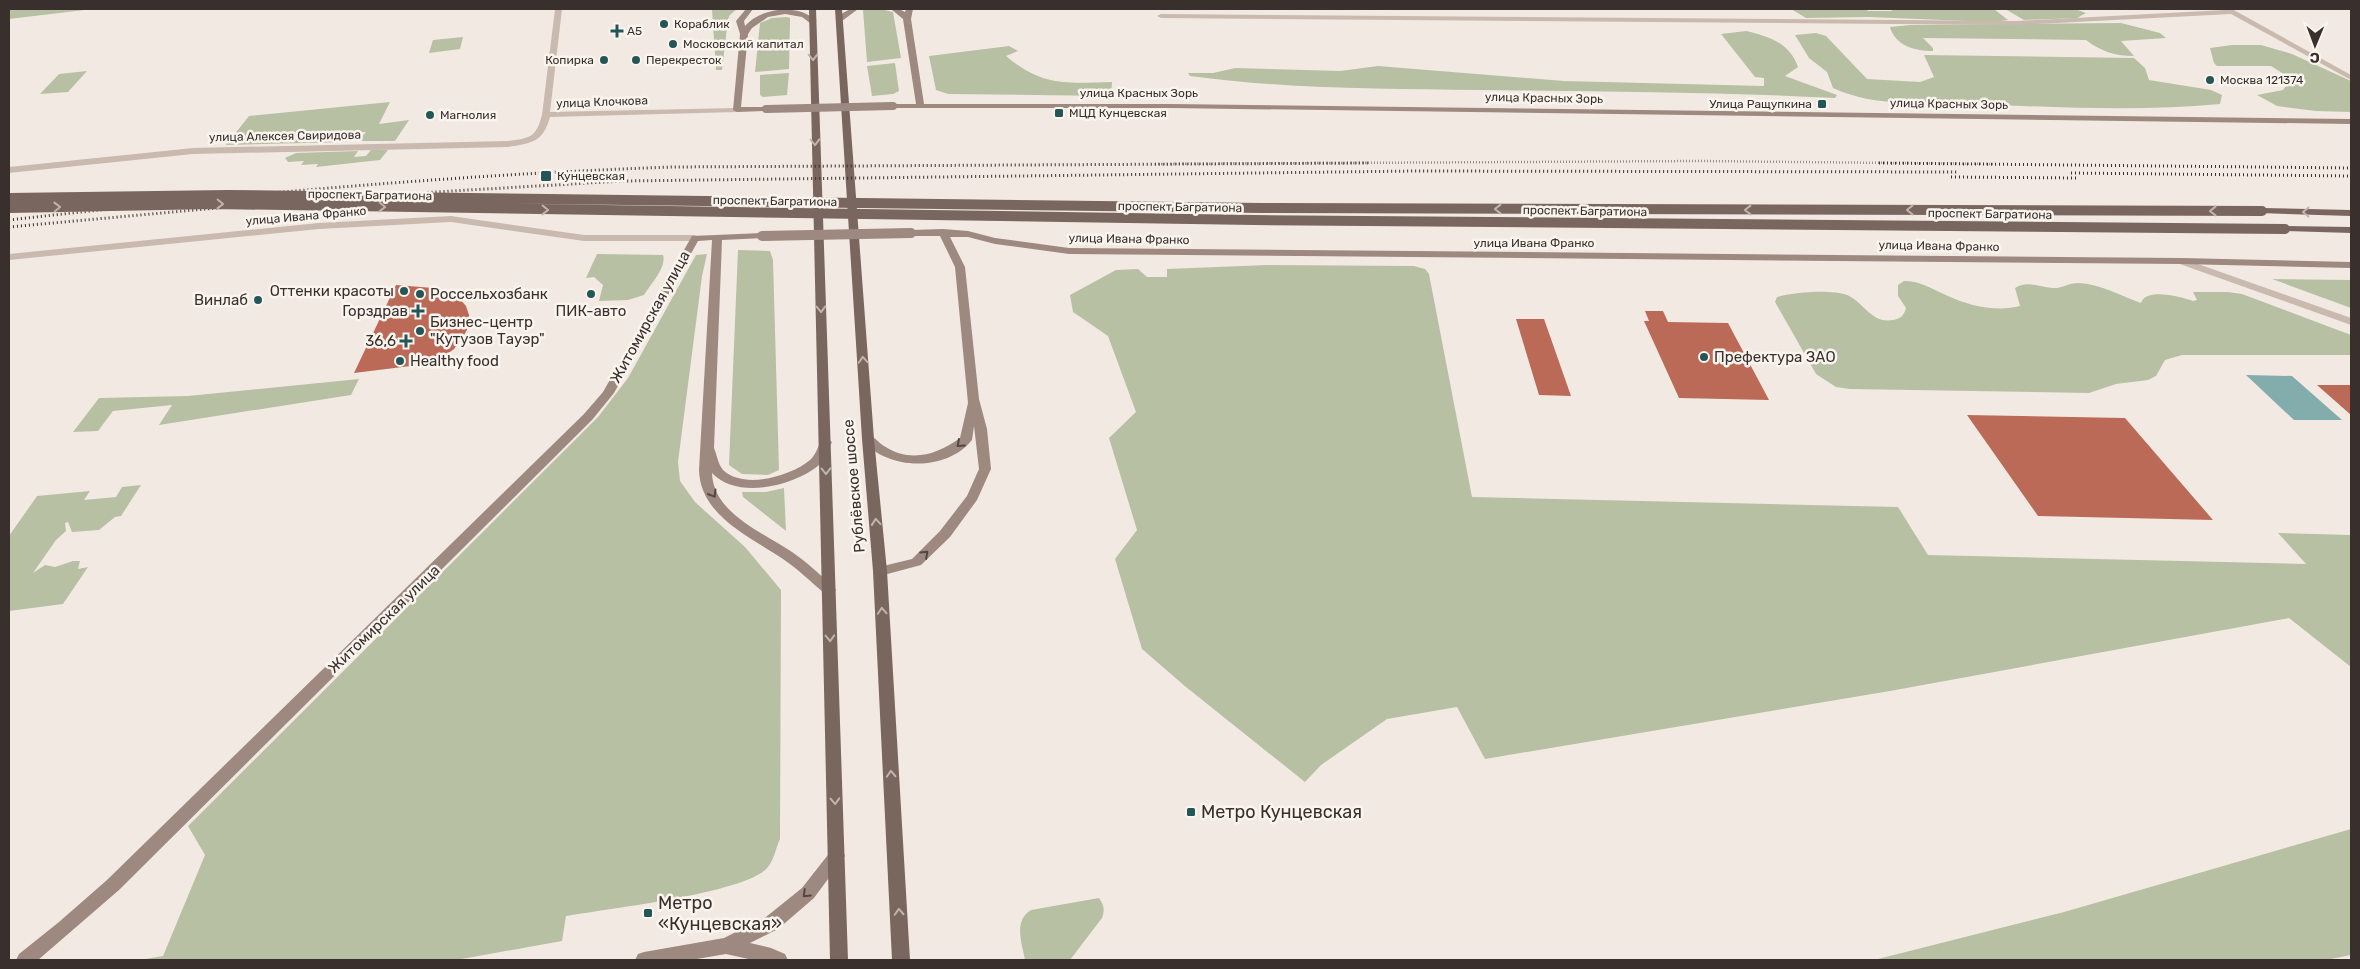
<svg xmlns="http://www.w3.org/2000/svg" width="2360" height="969" viewBox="0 0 2360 969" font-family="Rubik,sans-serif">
<rect width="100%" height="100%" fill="#f2eae2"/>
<!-- green -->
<path fill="#b7c0a3" d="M9 9H93L9 19Z
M712 9H737L730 15 728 19 722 70H716Z
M881 9 893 12 901 58 867 62 863 10Z
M1791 9H1865L1868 11H1892L1891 9H1994L2008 20 1992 22 1869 17 1806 18Z
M2005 9H2075L2086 13 2077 18 2024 20Z
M787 17 790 18V21L789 69 755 72 760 23 772 18Z
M2121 23 2160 33 2166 38 2121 41 2134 56C2115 56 2102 52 2086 40L1923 38 1933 48V51C1916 51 1895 46 1890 27L1910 25Z
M1746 31C1768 36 1790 43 1798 67L1785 76 1837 95 1835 98C1717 92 1598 91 1480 90 1383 89 1286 89 1190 76L1188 73H1213L1235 68 1340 71 1378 66 1564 81 1764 86V78L1755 77 1721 34Z
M1816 33 1826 36 1867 79 1920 82 1934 77 1924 55 2134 58 2145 68 2149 80 2211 90 2222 95 2220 104C2137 112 2055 107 1972 104 1926 102 1876 108 1833 88L1827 72 1809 58 1795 35Z
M463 37 460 49 429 53 433 40Z
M2232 45H2261L2292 54 2351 81V112L2316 111 2277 106 2257 95 2283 90 2288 83 2276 76 2285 75 2271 66H2217L2214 63 2210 48Z
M1009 46 1018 51 1006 56C1043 87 1066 83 1112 82L1111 96 948 94 936 90 929 56Z
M895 63 899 91 893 94 872 96 867 66Z
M87 71 68 92 40 94 59 74Z
M789 73 787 95 763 97 760 95V75Z
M390 102 379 124 409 120 395 141H358L366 132 353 133 343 142 226 145 249 116Z
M371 150H388L380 160 316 167 318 164 301 165 304 161 288 162 285 158 296 153 358 151 354 157 366 156Z
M738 250 770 251 773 260 779 470 768 475 742 474 729 465Z
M597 254 663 255C667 267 650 285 644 295L628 300 599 301 603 285 594 277 586 278Z
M707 254 702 276 678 462 680 481 695 502 745 547 781 590 780 839C776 847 774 860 768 867 748 893 604 909 566 916L562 941 456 960H140L163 956 205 855 188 826 598 417 628 378 696 255Z
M1267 265 1414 266 1425 269 1429 274 1472 497 1898 507 1928 555 2306 564 2278 533 2351 535V667L2289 618 1890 691 1485 759 1457 707 1387 719 1321 765 1305 782 1186 687 1142 649 1115 559 1137 530 1109 438 1136 412 1108 336 1073 312 1070 295 1116 270 1138 269 1147 277H1167V269Z
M2272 279 2351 280V308Z
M1904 281C1921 281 1932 289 1948 296 1969 306 1997 312 2020 306L2015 288C2028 280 2038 287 2052 288 2062 289 2068 283 2078 283 2101 284 2119 295 2141 303 2146 287 2182 297 2193 301L2197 300 2193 292H2228L2242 294 2351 335V355H2182L2165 360 2156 376 2148 380 2116 384 2089 393 1850 389 1836 387 1816 374 1775 302 1777 297C1793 292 1832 289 1847 295 1864 302 1871 324 1893 320 1900 319 1904 316 1906 308L1898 296V285Z
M359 379 351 395 159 425 172 405 113 411 98 431 73 432 99 398 188 396Z
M141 485 121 516 115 517 99 530 72 532 68 522 65 523 66 531 56 540 33 573 45 565 55 567 73 561H80L78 569 88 567 63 604 9 611V536L37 496 90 491 84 500 116 497 122 487Z
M784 488 786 531 743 497 742 492H766Z
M2351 829V955L2326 960H1874L2064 912Z
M1099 898C1104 905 1105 910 1102 918L1070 960H1025C1022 943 1013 921 1031 910Z"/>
<!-- water -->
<path fill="#83acac" d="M2246 375 2292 376 2342 420H2294Z"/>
<!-- building -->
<path fill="#bb6a57" d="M396 285 433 288 459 298 466 306 469 315V326L463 337 454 349 435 363 354 373Z
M1645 311H1663L1668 322 1728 323 1769 400 1679 398 1644 321H1649Z
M1516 319H1544L1571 396 1539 395Z
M2317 385H2351V415Z
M1967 415 2125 418 2213 520 2038 516Z"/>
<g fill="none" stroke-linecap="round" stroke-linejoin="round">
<!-- street -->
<path fill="#c9b9af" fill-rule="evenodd" d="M555 9H562L550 112 737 108 741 110 737 112 550 117C543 143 531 143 508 147L193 154 9 173V167L193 148 508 141C530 138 536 138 542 115Z
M2224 9H2232L2351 75V80L2231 14 2016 25 1161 18 1157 16 1161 14 2016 21 2224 10Z
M451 216 584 235H695L700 238 695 241H584L451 222 319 229 9 260V254L319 223Z
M2181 258 2351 318V325L2177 263V259Z"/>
<!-- secondary -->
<path fill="#9d8980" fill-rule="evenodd" d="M746 9H753L744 21 745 26C762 7 798 3 817 21L810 23 802 17 785 14 768 17 752 28 748 34 741 107H769V111H766L737 112 733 110 740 34 736 21Z
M850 9H858L842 21H836V17Z
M891 9H899L905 12 906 9H913L911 19 924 104H1170L2351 119V124L1170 108H890V104H916L903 19Z
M943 229 968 231 995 238 1069 248 2181 258 2351 262V268L2181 264 1069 254 995 244 968 237H950L965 267 979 399 987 429 991 469 977 500 950 537 921 565 880 576 875 574 873 571 875 568 912 559 940 531 967 496 979 469 974 426 972 440C947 472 886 471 862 439L864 436C873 434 877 441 884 446 910 463 937 455 960 438L968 403 955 267 940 236H911L906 233 911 230Z
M762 233 767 236 765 238 722 240 714 448C717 455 718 464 723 470 744 490 791 476 810 460 816 455 818 446 822 439L826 438 832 442C828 450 825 460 818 466 793 486 737 500 712 473 713 513 762 532 792 552 807 562 820 575 834 587L836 590 834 593H824C811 582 798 569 783 559 751 537 700 516 699 470L712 240 698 241 614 393 592 420 119 890 38 960H16L19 954 59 922 107 880 584 414 603 392 692 236Z
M837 849 843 851 845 856 814 898 778 929 750 943 771 948 785 954 788 960H753L726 954 691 960H635L638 954 644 952 724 938 766 917 802 888 831 851Z"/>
<!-- primary -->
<path fill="#79665f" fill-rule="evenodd" d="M809 9H816L848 960H830Z
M835 9H842L874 439 887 571 910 960H892L873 571 862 439Z
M2262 208 2351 210V216L2259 213 2257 211Z
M2285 226 2351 227V233L2282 231 2280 229Z"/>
<!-- rail-far1 -->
<path stroke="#392f2c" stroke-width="2.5" stroke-dasharray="0.5 2.5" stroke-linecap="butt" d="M1155 164 1699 161 1995 164"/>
<!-- rail -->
<path stroke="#392f2c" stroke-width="3" stroke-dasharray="1 3" stroke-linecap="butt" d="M1879 163 2351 168
M2071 173 2351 176
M1951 177 2079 178
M9 220C230 195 450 175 672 167L1369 163
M9 227 315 199 623 181 1415 171 1959 172"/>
<!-- secondary-bridge-far1 -->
<path stroke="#9d8980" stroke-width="8" d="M766 109 893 106"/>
<!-- secondary-bridge -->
<path stroke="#9d8980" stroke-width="10" d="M762 236 911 233"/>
<!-- primary-bridge -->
<path stroke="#79665f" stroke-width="10" d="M9 198 228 195 1263 208 2262 211
M9 208 214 204 1254 220 2285 229"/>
</g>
<!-- one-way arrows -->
<defs><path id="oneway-chevron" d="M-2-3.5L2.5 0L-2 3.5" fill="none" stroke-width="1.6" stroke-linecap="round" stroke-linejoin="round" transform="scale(1.25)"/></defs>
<g stroke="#bfb4ae">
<use href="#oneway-chevron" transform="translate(813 57) rotate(89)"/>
<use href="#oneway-chevron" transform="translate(815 142) rotate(88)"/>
<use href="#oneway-chevron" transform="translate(220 204) rotate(1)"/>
<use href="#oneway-chevron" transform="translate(57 207) rotate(-1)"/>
<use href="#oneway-chevron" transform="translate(382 207) rotate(1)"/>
<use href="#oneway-chevron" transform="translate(1498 209) rotate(-180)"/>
<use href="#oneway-chevron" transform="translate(545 210) rotate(1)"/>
<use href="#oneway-chevron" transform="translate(1748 210) rotate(-180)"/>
<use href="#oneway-chevron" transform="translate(1910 210) rotate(-180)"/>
<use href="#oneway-chevron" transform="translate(2213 211) rotate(-180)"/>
<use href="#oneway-chevron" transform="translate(2306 212) rotate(-179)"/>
<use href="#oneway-chevron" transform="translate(821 309) rotate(88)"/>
<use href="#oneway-chevron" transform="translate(863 360) rotate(-94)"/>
<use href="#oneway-chevron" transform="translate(826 471) rotate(89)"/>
<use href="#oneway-chevron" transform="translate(876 522) rotate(-95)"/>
<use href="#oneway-chevron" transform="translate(882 611) rotate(-93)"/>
<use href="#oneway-chevron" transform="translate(830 638) rotate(88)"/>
<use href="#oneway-chevron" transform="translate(891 774) rotate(-93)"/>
<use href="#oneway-chevron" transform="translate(835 801) rotate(88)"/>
<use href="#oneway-chevron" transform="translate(899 912) rotate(-93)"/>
</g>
<g stroke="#524641">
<use href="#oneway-chevron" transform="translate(960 444) rotate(138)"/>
<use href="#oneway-chevron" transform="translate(713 494) rotate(59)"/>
<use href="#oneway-chevron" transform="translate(925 554) rotate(-43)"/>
<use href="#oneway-chevron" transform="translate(806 894) rotate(136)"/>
</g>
<!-- markers -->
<g fill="#255657" stroke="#f9f4ee" stroke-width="2">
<circle cx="664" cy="24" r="5"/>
<path d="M614.5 23.5h5v5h5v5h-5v5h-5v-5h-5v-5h5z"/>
<circle cx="673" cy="44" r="5"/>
<circle cx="604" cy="60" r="5"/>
<circle cx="636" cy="60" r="5"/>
<circle cx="2210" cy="80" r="5"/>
<rect x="1817" y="99" width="10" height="10" rx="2.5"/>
<rect x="1054" y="108" width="10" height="10" rx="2.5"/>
<circle cx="430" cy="115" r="5"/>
<rect x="540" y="170" width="12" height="12" rx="2.5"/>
<circle cx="404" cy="291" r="5"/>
<circle cx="420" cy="294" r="5"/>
<circle cx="591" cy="294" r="5"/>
<circle cx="258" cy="300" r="5"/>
<path d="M415.5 303.5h5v5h5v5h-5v5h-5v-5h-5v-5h5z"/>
<circle cx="420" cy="331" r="5"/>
<path d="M403.5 333.5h5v5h5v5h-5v5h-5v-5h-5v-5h5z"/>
<circle cx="1704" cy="357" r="5"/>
<circle cx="400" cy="361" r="5"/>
<rect x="1186" y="807" width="10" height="10" rx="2.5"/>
<rect x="643" y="908" width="10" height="10" rx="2.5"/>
</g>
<g text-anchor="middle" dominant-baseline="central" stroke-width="5" stroke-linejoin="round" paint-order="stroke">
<!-- far-poi labels -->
<g font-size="12" fill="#392f2c" stroke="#f9f4ee" text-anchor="start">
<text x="674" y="24">Кораблик</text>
<text x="627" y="31">А5</text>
<text x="683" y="44">Московский капитал</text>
<text x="594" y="60" text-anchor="end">Копирка</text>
<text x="646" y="60">Перекресток</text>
<text x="2220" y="80">Москва 121374</text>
<text x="1812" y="104" text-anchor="end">Улица Ращупкина</text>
<text x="1069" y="113">МЦД Кунцевская</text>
<text x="440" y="115">Магнолия</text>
<text x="557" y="176">Кунцевская</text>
</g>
<!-- far-street labels -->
<g font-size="12" fill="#392f2c" stroke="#f9f4ee">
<text x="1139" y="93">улица Красных Зорь</text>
<text transform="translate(1544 98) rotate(1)">улица Красных Зорь</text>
<text transform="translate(602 102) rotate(-2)">улица Клочкова</text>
<text transform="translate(1949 104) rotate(1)">улица Красных Зорь</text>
<text transform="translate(285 136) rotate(-1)">улица Алексея Свиридова</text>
<text transform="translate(370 195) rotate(1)">проспект Багратиона</text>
<text transform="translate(775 201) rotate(1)">проспект Багратиона</text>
<text transform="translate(1180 207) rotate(1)">проспект Багратиона</text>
<text transform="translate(1585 211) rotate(1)">проспект Багратиона</text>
<text transform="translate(1990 214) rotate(1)">проспект Багратиона</text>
<text transform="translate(306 216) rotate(-5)">улица Ивана Франко</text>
<text transform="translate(1129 239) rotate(1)">улица Ивана Франко</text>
<text x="1534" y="243">улица Ивана Франко</text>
<text transform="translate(1939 246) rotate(1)">улица Ивана Франко</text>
</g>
<!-- poi labels -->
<g font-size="15" fill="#392f2c" stroke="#f9f4ee" text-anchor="end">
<text x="394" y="291">Оттенки красоты</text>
<text x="430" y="294" text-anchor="start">Россельхозбанк</text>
<text x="248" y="300">Винлаб</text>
<text x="408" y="311">Горздрав</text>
<text x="591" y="311" text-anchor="middle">ПИК-авто</text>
<text x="430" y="322" text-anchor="start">Бизнес-центр<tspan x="430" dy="17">"Кутузов Тауэр"</tspan></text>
<text x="396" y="341">36,6</text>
<text x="1714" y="357" text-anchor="start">Префектура ЗАО</text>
<text x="410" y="361" text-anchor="start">Healthy food</text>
</g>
<!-- street labels -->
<g font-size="15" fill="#392f2c" stroke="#f9f4ee">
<text transform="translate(650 317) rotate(-61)">Житомирская улица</text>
<text transform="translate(854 486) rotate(-95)">Рублёвское шоссе</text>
<text transform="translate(384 619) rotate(-44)">Житомирская улица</text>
</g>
<!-- near-poi labels -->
<g font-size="18" fill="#392f2c" stroke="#f9f4ee" text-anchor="start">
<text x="1201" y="812">Метро Кунцевская</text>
<text x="658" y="903">Метро<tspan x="658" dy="21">«Кунцевская»</tspan></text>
</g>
</g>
<!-- border -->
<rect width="2360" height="969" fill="none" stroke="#392f2c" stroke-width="20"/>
<!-- north arrow -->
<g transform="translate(2315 45) rotate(181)" stroke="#f9f4ee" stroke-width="4" paint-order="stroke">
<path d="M0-4L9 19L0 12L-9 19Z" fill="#392f2c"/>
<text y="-8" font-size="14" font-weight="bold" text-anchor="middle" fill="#392f2c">С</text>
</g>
</svg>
